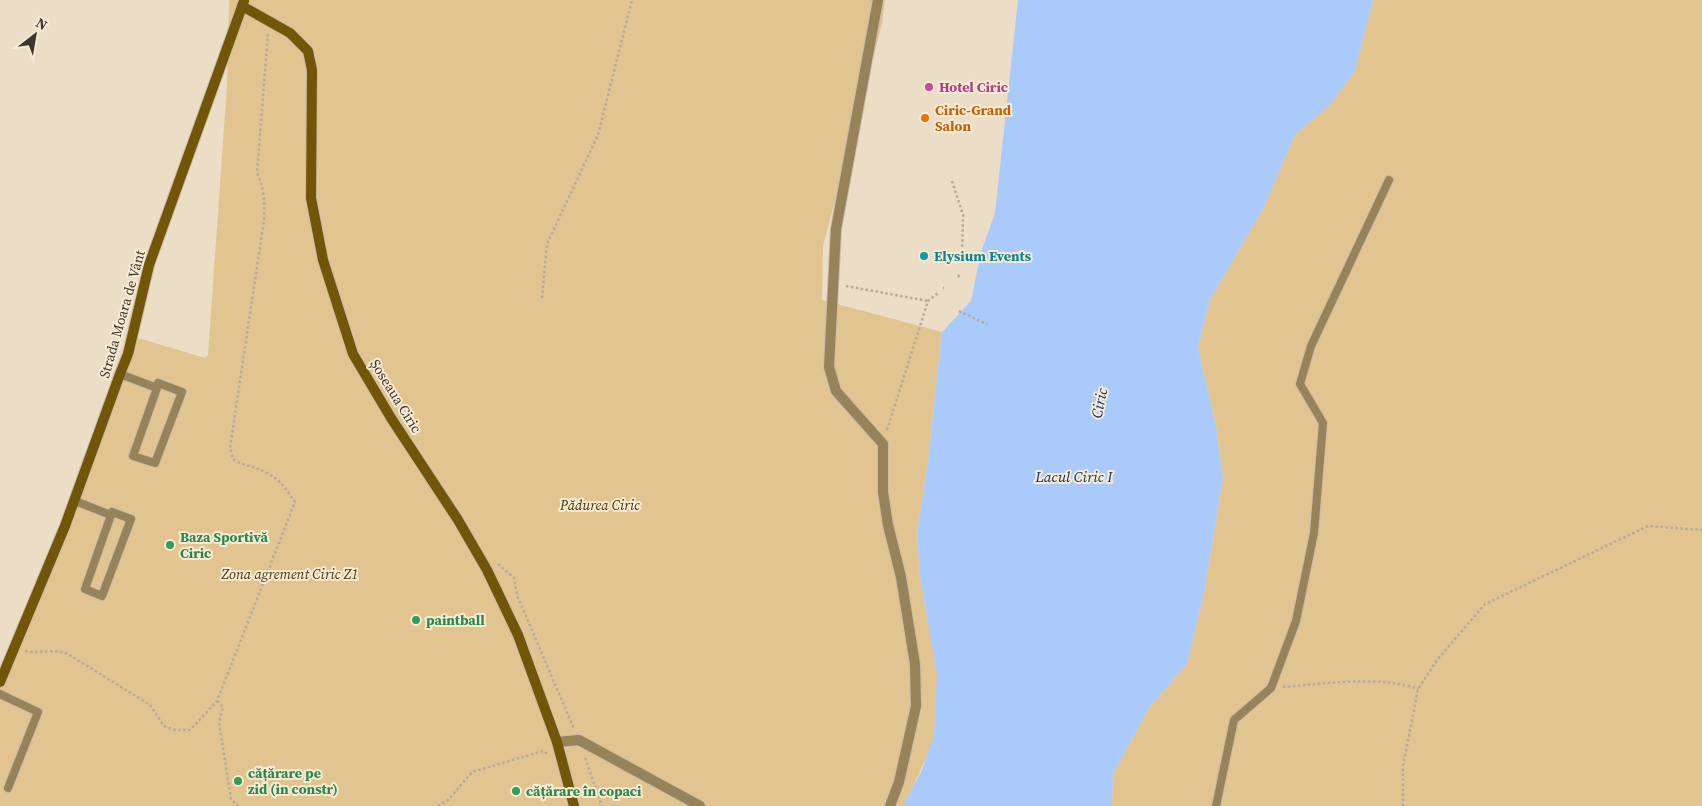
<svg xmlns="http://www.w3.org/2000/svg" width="1702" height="806" viewBox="0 0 1702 806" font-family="'Source Serif 4',serif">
<rect width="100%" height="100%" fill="#ebddc6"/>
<!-- green -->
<path fill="#e2c490" d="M229 0H885L882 24 823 246 822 300 942 332 928 462 917 534 920 575 926 611 938 645 939 730 904 806H0V686L13 657 128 335 205 358 208 355 227 85Z
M1373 0H1702V806H1112L1113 774 1149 708 1187 664 1204 594 1223 478 1216 426 1198 348 1210 300 1264 207 1295 135 1330 105 1355 71Z"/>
<!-- water -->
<path fill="#aacafb" d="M1018 0H1373L1355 71 1330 105 1295 135 1264 207 1210 300 1198 348 1216 426 1223 478 1204 594 1187 664 1149 708 1113 774 1112 806H903L922 770 934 735 937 675 920 575 917 534 928 462 942 332 971 301 981 252 995 213Z"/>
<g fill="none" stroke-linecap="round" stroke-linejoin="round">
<defs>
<path id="lane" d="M120 374 157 388 133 456 155 463 182 392 158 383 157 388
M75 501 111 515 85 589 102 596 131 519 112 512 111 515
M0 694 38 712 8 788
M1216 806 1234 720 1271 688 1296 621 1314 533 1323 423 1300 384 1311 346 1389 180"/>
<path id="street" d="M878 0 836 229 829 367 836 391 883 444V492L888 525 901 577 915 664 916 706 899 782 890 806
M557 742 579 740 700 806"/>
<path id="secondary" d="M242 6 290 33 308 51 312 70 311 198 323 260 353 354 391 418 458 520 487 570 518 635 557 742 574 806
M0 682 65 526 120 374 128 354 149 265 244 1"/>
</defs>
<!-- lane casing -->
<use href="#lane" stroke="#c8bca8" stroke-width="10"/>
<!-- street casing -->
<use href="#street" stroke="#c8bca8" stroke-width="12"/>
<!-- secondary casing -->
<use href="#secondary" stroke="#c8bca8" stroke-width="12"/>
<!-- path -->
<path stroke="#b6ab98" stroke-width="2.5" stroke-dasharray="2.5 2.5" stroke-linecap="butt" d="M952 181 963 215 962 257
M958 277 961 273
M846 286 928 301
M943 288H944
M542 298 547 244 598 135 632 0
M959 311 987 324
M887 430 928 301 938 293
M498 564 514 578 517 595 574 729
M25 651C42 654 54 648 68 654L150 705 164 726 175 730H190L217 701 295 502C287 490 279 478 265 472 254 466 243 466 233 459L230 448 264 220C265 202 264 189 257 172L268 34
M1283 687C1324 684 1380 675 1418 689
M217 701 223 707 219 722 231 799 238 806
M585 758 602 806
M438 806 448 800 472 772 543 751 548 754
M1403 806V766L1418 689 1437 660 1485 604 1648 526 1702 530"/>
<!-- lane -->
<use href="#lane" stroke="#968359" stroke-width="8"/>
<!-- street -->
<use href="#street" stroke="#968359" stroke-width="10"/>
<!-- secondary -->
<use href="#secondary" stroke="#725607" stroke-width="10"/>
</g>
<!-- markers -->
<circle fill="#d1479c" stroke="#f8ead3" stroke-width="2" cx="929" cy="87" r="5"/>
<circle fill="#e8710a" stroke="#f8ead3" stroke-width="2" cx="925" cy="118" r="5"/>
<circle fill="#0f9aa8" stroke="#f8ead3" stroke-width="2" cx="924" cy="256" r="5"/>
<g fill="#2e9e5b" stroke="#f8ead3" stroke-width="2">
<circle cx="170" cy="545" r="5"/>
<circle cx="416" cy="620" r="5"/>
<circle cx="238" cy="781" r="5"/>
<circle cx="516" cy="791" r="5"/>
</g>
<g text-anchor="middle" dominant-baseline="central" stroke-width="4" stroke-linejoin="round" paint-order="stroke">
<!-- hotel labels -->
<g font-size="14" font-weight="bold" fill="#b23c85" stroke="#f8ead3" text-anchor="start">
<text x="939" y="87">Hotel Ciric</text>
</g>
<!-- food labels -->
<g font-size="14" font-weight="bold" fill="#c56008" stroke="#f8ead3" text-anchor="start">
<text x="935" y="110">Ciric-Grand<tspan x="935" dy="16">Salon</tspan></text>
</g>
<!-- culture labels -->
<g font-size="14" font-weight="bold" fill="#0d838f" stroke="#f8ead3" text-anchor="start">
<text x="934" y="256">Elysium Events</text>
</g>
<!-- street labels -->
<g font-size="14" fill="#3d372e" stroke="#f8ead3">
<text transform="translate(122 314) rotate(-74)">Strada Moara de Vânt</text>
<text transform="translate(396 396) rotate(58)">Șoseaua Ciric</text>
</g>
<!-- park labels -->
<g font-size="14" font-style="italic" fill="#493408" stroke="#f8ead3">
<text x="600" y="505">Pădurea Ciric</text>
<text x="290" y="574">Zona agrement Ciric Z1</text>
</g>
<!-- leisure labels -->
<g font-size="14" font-weight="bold" fill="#27864d" stroke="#f8ead3" text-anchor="start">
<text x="180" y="537">Baza Sportivă<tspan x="180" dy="16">Ciric</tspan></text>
<text x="426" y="620">paintball</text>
<text x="248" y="773">cățărare pe<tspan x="248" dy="16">zid (in constr)</tspan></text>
<text x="526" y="791">cățărare în copaci</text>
</g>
<!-- water labels -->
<g font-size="15" font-style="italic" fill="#0e336c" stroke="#f8ead3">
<text transform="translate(1099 403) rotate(-78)">Ciric</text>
<text x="1074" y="476">Lacul Ciric I</text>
</g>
</g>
<!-- north arrow -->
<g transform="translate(35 35) rotate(31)" stroke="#f8ead3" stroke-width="4" paint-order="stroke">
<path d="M0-4L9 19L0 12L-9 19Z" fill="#3d372e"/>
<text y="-8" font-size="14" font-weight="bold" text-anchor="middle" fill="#3d372e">N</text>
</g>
</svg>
